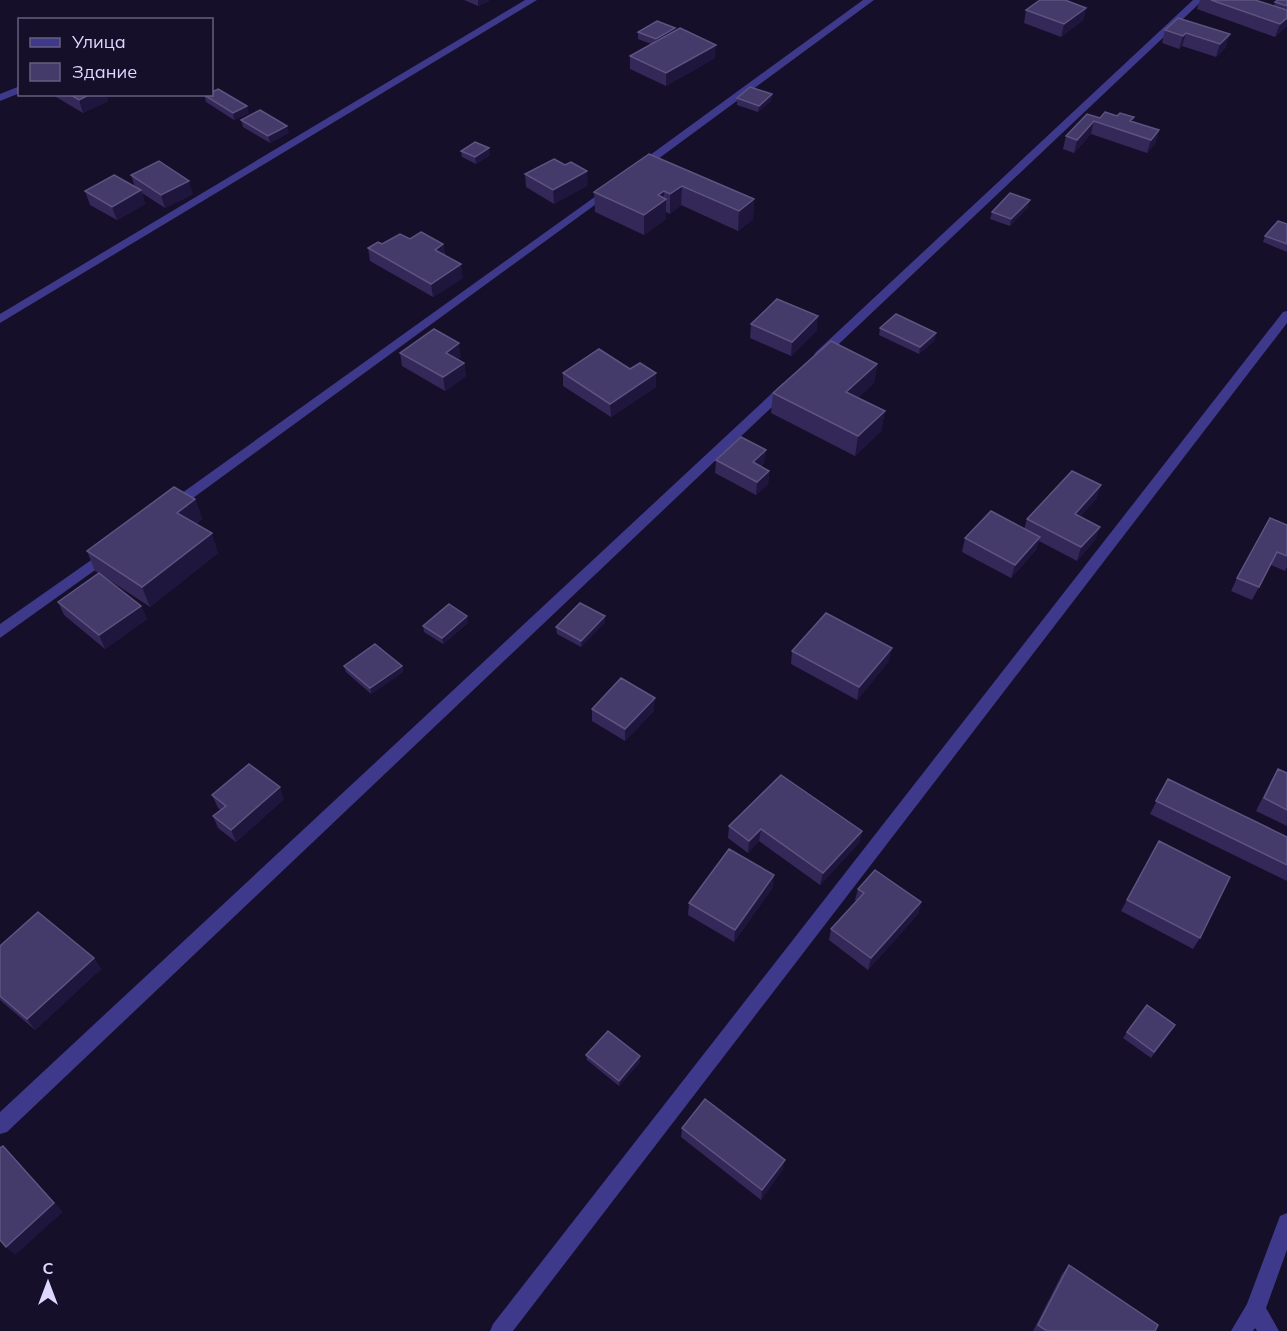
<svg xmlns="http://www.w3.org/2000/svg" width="1287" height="1331" viewBox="0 0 1287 1331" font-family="Mulish,sans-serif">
<rect width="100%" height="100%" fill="#150f29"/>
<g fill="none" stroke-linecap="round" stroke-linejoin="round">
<!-- minor -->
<path fill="#3e398a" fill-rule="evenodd" d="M525 0H537L0 323V314Z
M863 0H874L643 170H635V166Z
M1193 0H1203L824 358H816L814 355 816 352Z
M20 86V93L0 101V94Z
M610 186 615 189 614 191 178 509H168L166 506 168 503Z
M1287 311V323L513 1331H490L493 1324 1283 312Z
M787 382 791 383 793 386 791 389 7 1132 0 1134V1112L783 383Z
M107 549 112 550 114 554 112 558 0 638V624Z
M1287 1213V1250L1266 1308 1279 1331H1257L1255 1328 1253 1331H1231L1247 1304 1280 1216Z"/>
</g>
<!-- wall -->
<path fill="#332858" d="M464 0H489V1L478 6Z
M1200 0H1245L1274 6 1275 2 1287 0V26L1275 37 1197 9Z
M1086 8 1083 20 1061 37 1024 23 1026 10Z
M1178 18 1226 47 1216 57 1182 46 1179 49 1162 43 1165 30Z
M675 28V31L715 58 666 86 630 69V56L651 44 638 39V32Z
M51 94H106L108 101 83 113Z
M772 94 771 101 758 112 737 105V98Z
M204 95 249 113 234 120 206 102Z
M1117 116 1159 130 1155 144 1147 153 1091 134 1074 153 1063 149 1066 136 1100 118Z
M241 120 289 133 270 143 243 127Z
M461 151 490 155 476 164 462 157Z
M649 154 754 199 753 219 738 231 681 205 670 214 666 212V219L644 235 595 212 594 192Z
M525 174 588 185 554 204 526 187Z
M131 175 193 194 165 208 142 193 145 204 117 220 90 205 85 191 135 187Z
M1028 207 1010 226 990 219 992 212Z
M1287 224V252L1263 242 1265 236Z
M410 239 443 244 445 255 463 278 433 297 370 261 368 248Z
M751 324 817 330 791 356 750 338Z
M880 328 935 340 919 354 879 335Z
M400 353 461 357 458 359 464 363 466 376 445 391 402 366Z
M877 364 874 383 858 398 885 411 881 431 855 456 771 413 773 393Z
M563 373 656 387 611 417 563 386Z
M716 460 764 463 761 466 769 471 768 484 756 495 715 473Z
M1101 485 1096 499 1080 517 1100 527 1095 540 1077 561 1039 541 1036 550 1011 578 962 552 965 538 1024 529 1027 519Z
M195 499 202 519 196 524 218 553 150 607 103 576 141 606 147 619 105 649 64 615 58 602 99 573 95 571 87 551Z
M1287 525V567L1285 571 1271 565 1252 600 1231 591 1237 578Z
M605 622 581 647 557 634 556 627Z
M468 623 443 644 424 632 423 626Z
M792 651 889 661 857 700 791 664Z
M344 666H402L403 672 371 694 346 672Z
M592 709 654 711 625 741 592 721Z
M1278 769 1287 773V826L1256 811 1271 781Z
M1168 779 1287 837V881L1150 814Z
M212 795 284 799 236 842 218 828 213 816 221 810 218 808Z
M729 826 862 831 859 843 820 885 759 841 748 853 728 838Z
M1159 841 1200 938 1193 949 1121 911Z
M773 887 734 942 688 915 689 903Z
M858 889 921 902 918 914 868 970 829 940 831 929 856 901 855 900Z
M0 946 94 958 101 969 35 1030 0 1000Z
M1175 1025 1151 1058 1123 1038 1127 1032Z
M586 1055 640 1056V1062L619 1086 587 1060Z
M682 1128 783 1169 761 1200 681 1137Z
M1069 1265 1155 1331H1033L1062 1274Z"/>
<!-- shaded-wall -->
<path fill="#1f163d" d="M478 0H489V1L478 6Z
M1086 8 1083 20 1061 37 1064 24Z
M1287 18V26L1275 37 1280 24Z
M675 28V34L656 46V39Z
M1186 33 1182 46 1179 49 1183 36Z
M1230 34 1226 47 1216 57 1220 44Z
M716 45 715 58 666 86V73Z
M91 94H106L108 101 83 113 79 100Z
M772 94 771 101 758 112 759 106Z
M247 106 249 113 234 120 233 113Z
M1094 121 1091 134 1074 153 1077 140Z
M287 126 289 133 270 143 268 136Z
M1159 130 1155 144 1147 153 1151 140Z
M489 148 490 155 476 164 475 157Z
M587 171 588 185 554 204 553 190Z
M189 181 193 194 165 208 161 195Z
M682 186 681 205 670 214V194Z
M141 190 145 204 117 220 112 207Z
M664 191V201L666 199V219L644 235V215L658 195Z
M754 199 753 219 738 231 739 211Z
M1030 200 1028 207 1010 226 1011 219Z
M443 244 445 258 435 250Z
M461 264 463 278 433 297 431 284Z
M818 316 817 330 791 356 792 342Z
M936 333 935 340 919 354 920 347Z
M459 343 461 357 447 366 446 353Z
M464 363 466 376 445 391 443 377Z
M877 364 874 383 844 412 846 392Z
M656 373V387L611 417 610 404Z
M885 411 881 431 855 456 858 436Z
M766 450 764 463 752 475 753 462Z
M769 471 768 484 756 495 757 482Z
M1101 485 1096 499 1071 527 1075 514Z
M195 499 202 519 184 532 177 513Z
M1100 527 1095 540 1077 561 1081 547Z
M212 533 218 553 150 607 142 587Z
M1040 537 1036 550 1011 578 1015 565Z
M141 606 147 619 105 649 99 635Z
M467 616 468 623 443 644 442 638Z
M605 616V622L581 647V641Z
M892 648 889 661 857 700 859 687Z
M402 666 403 672 371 694 370 688Z
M655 698 654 711 625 741V729Z
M280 787 284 799 236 842 231 830Z
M761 829 759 841 748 853 749 841Z
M862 831 859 843 820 885 823 873Z
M774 875 773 887 734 942 735 930Z
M921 902 918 914 868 970 871 958Z
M94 958 101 969 35 1030 27 1019Z
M640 1056V1062L619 1086V1081Z
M12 1156 63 1212 15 1255 6 1247Z
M785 1160 783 1169 761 1200 762 1190Z"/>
<!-- building -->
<path fill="#453b6a" stroke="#5d5481" stroke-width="1.5" d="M1040 0H1065L1086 8 1064 24 1026 10Z
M1211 0H1255L1287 10V18L1280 24Z
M1278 0H1287V6L1275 2Z
M1178 18 1230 34 1220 44 1186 33 1183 36 1165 30Z
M657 21 675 28 656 39 638 32Z
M680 28 716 45 666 73 630 56Z
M750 87 772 94 759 106 737 98Z
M218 89 247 106 233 113 204 95 212 94V92Z
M69 94H91L79 100Z
M260 110 287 126 268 136 241 120Z
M1105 112 1117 116 1120 113 1134 117 1130 121 1159 130 1151 140 1094 121 1077 140 1066 136 1087 114 1100 118Z
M475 142 489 148 475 157 461 151Z
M649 154 754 199 739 211 682 186 670 194 664 191 658 195 666 199 644 215 594 192Z
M554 159 565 165 571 162 587 171 553 190 525 174Z
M159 161 189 181 161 195 131 175Z
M114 175 141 190 112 207 85 191Z
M1010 193 1030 200 1011 219 992 212Z
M1278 221 1287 224V244L1265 236Z
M421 232 443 244 435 250 461 264 431 284 368 248 378 242 382 244 400 234 410 239Z
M777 299 818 316 792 342 751 324Z
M896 314 936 333 920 347 880 328Z
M434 329 459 343 446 353 464 363 443 377 400 353Z
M831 341 877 364 846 392 885 411 858 436 773 393Z
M599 349 630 369 640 363 656 373 610 404 563 373Z
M741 437 766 450 753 462 769 471 757 482 716 460Z
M1072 471 1101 485 1075 514 1100 527 1081 547 1027 519Z
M174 487 195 499 177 513 212 533 142 587 87 551Z
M991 511 1040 537 1015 565 965 538Z
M1270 518 1287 525V556L1277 552 1259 587 1237 578Z
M99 573 141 606 99 635 58 602Z
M580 603 605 616 581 641 556 627Z
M449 604 467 616 442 638 423 626Z
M826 613 892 648 859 687 792 651Z
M375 644 402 666 370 688 344 666Z
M621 678 655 698 625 729 592 709Z
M249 764 280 787 231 830 213 816 226 806 212 795Z
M1278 769 1287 773V810L1264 798Z
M781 775 862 831 823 873 761 829 749 841 729 826Z
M1168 779 1287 837V865L1156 801Z
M1159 841 1230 877 1200 938 1127 900Z
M729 849 774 875 735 930 689 903Z
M875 870 921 902 871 958 831 929 864 893 858 889Z
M38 912 94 958 27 1019 0 996V946Z
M1147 1005 1175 1025 1154 1052 1127 1032Z
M608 1031 640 1056 619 1081 586 1055Z
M705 1099 785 1160 762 1190 682 1128Z
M3 1146 54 1203 6 1247 0 1240V1148Z
M1069 1265 1158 1325 1155 1331H1047L1038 1325Z"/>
<!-- legend -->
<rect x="18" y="18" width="195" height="78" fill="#150f29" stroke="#655f7f" stroke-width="1.5"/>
<rect x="30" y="38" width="30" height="9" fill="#3e398a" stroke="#655f7f" stroke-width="1.5"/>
<text x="72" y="48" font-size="18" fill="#ddd8ff">Улица</text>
<rect x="30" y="63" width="30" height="18" fill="#453b6a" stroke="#655f7f" stroke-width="1.5"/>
<text x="72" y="78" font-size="18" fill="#ddd8ff">Здание</text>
<!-- north arrow -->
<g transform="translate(48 1283)" stroke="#150f29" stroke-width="4.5" paint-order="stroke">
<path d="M0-4.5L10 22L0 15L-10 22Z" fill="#ddd8ff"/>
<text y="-9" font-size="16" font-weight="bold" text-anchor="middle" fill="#ddd8ff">С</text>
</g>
</svg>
